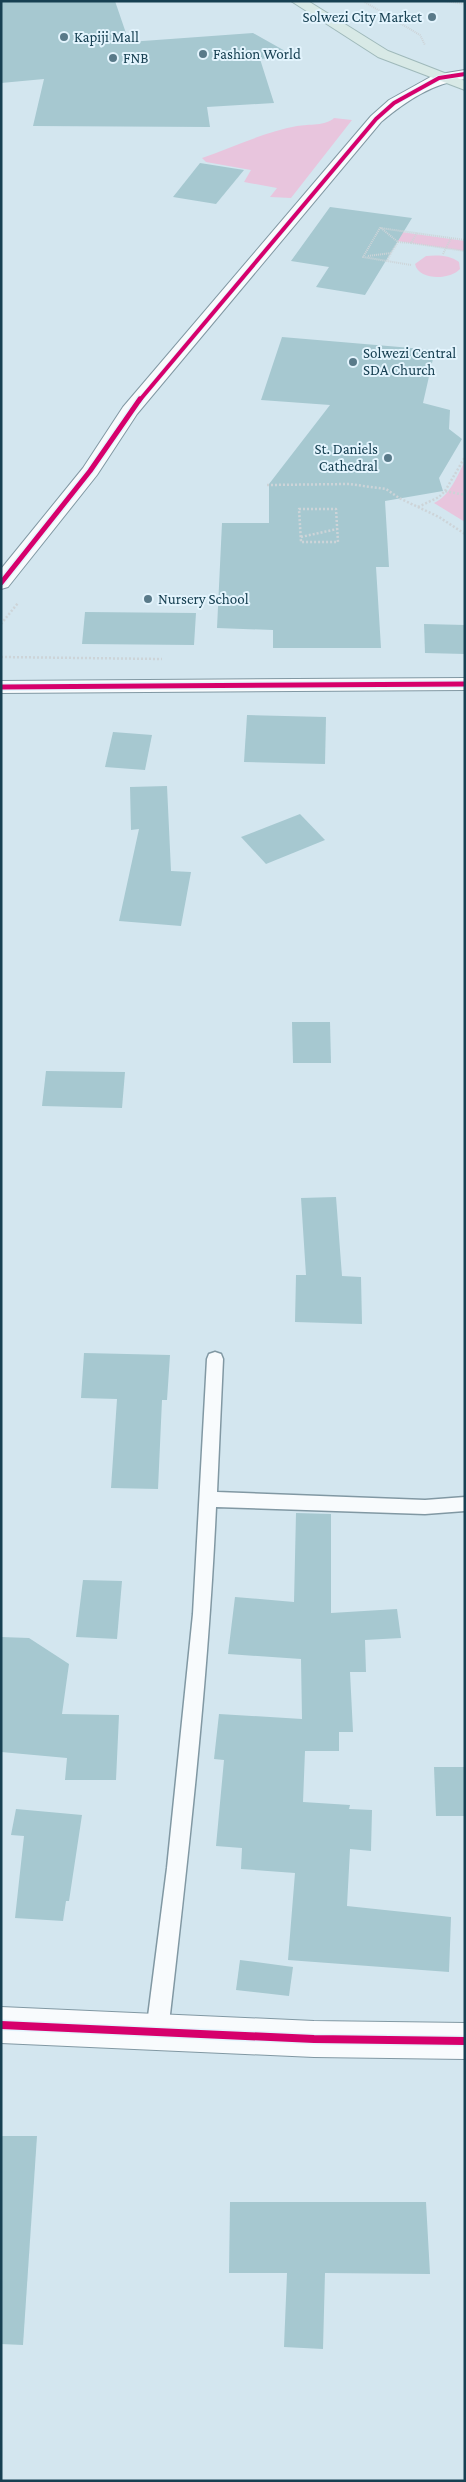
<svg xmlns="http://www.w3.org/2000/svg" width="466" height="2482" font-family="'Crimson Pro',serif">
<rect width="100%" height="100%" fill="#d3e6ef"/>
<g fill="#e8c5dd">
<path d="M 334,118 L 352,120 L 291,198 L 270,197 L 277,188 L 244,182 L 251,170 L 206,162 L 202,158 C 233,147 265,132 297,126 C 309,124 326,126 334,118 Z"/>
<polygon points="380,229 465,241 465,251 397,241"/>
<path d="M 426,256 C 438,255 449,255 459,262 L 460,269 C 450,280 419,281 415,264 Z"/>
<path d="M 465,461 L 465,522 L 434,503 C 450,496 457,476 465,461 Z"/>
</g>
<g fill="#a6c8d0">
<polygon points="1,1 115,1 129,42 253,33 294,56 260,59 274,103 207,107 210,127 33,126 44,79 1,83"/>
<polygon points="200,163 244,170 216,204 173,197"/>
<polygon points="330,207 412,218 365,295 316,287 329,267 291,261"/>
<polygon points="282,337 435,350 423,403 450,410 449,429 462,439 439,478 443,491 385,501 389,567 376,567 381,648 273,648 273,630 217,628 222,523 269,523 269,484 330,405 261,400"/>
<polygon points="85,612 196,613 194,645 82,644"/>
<polygon points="424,624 465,625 465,654 425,653"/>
<polygon points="247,715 326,717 325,764 244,762"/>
<polygon points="113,732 152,735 145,770 105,767"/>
<polygon points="167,786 171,871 191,872 181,926 119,921 139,829 131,830 130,787"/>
<polygon points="300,814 325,840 266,864 241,837"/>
<polygon points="292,1022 330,1022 331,1063 293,1063"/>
<polygon points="46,1071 125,1072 122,1108 42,1106"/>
<polygon points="336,1197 342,1276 361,1277 362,1324 295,1322 296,1275 306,1275 301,1198"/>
<polygon points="84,1353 170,1355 167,1400 162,1400 158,1489 111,1488 117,1399 81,1398"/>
<polygon points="296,1513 331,1514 331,1613 397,1609 401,1638 365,1640 366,1672 350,1672 353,1732 339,1732 339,1751 305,1751 303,1802 350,1805 349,1809 372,1810 371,1851 350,1849 347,1906 451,1917 449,1972 288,1960 295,1873 241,1869 242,1848 216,1846 224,1760 214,1759 219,1714 302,1719 301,1659 228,1654 235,1597 294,1602"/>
<polygon points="83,1580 122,1581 117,1639 76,1637"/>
<polygon points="1,1637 29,1638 69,1664 62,1714 119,1715 116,1780 65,1780 67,1758 1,1752"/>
<polygon points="434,1767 465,1767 465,1816 436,1816"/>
<polygon points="16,1809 82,1815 69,1901 66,1901 63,1921 15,1918 24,1836 11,1835"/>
<polygon points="240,1960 293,1967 289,1996 236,1990"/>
<polygon points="1,2136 37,2136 23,2345 1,2344"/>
<polygon points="230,2202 426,2202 430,2274 325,2273 323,2349 284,2347 287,2273 229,2273"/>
</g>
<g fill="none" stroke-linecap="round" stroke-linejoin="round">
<defs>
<path id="lane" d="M 215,1352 L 221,1354 L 223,1359 L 217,1492 L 425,1500 L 465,1497 L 465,1511 L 425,1514 L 216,1507 C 208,1683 188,1857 168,2032 L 165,2039 L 157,2042 L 149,2039 L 146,2032 L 167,1868 L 193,1614 L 207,1359 L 209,1354 Z"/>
<g id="street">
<path d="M 465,70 L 465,79 C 433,83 406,101 381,122 L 137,414 L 97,475 L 8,587 L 1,589 L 1,569 L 83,468 L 123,407 L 371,116 L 389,100 L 434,75 Z"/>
<polygon points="465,678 465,690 1,693 1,681"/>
<polygon points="1,2007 314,2021 465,2023 465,2059 314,2057 1,2043"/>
</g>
<polygon id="highway" points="291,1 308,1 388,51 465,81 465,90 378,57"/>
</defs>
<use href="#lane" stroke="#8198a3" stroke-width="3"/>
<use href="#street" stroke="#8198a3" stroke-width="2"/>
<use href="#highway" stroke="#9fb9ba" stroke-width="2"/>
<g stroke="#cdd4d8" stroke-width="2" stroke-dasharray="1 1" stroke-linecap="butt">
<polyline points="363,1 420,35 425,45"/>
<polyline points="445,1 465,4"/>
<polyline points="381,228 398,242 391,253"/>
<polyline points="398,242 411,243 417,233"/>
<polyline points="411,243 465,251"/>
<polyline points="443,254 451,238"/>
<polyline points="368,256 391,253 387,261"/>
<polyline points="411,265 363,257 380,228 465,240"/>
</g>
<g stroke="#cdd4d8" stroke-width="2.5" stroke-dasharray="2 2" stroke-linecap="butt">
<polyline points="267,485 349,484 386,489 399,498 439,517 465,534"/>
<polyline points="445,491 465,457"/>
<polyline points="418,507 439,497 445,491 465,495"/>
<polygon points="299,509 336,509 338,542 301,542"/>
<polyline points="301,537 337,529"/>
<polyline points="1,624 18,603"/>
<polyline points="1,657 162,659"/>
</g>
<use href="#lane" fill="#f8fbfd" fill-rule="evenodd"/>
<use href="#street" fill="#f8fbfd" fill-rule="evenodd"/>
<use href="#highway" fill="#d8e9e6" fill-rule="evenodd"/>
<defs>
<polyline id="cycleway-far2" points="139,401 376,119 394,103 439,78 465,74"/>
<g id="cycleway-far1">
<polyline points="1,583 90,471 140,399"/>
<polyline points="1,687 465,684"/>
</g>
<polyline id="cycleway" points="1,2025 314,2039 465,2041"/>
</defs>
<use href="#cycleway-far2" stroke="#e3f4fd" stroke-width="5.5"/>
<use href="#cycleway-far1" stroke="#e3f4fd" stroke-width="8"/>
<use href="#cycleway" stroke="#e3f4fd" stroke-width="11"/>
<use href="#cycleway-far2" stroke="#d6006c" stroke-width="4"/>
<use href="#cycleway-far1" stroke="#d6006c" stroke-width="5"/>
<use href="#cycleway" stroke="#d6006c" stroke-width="8"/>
</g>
<g fill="#597a89" stroke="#e3f4fd" stroke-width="2">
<circle cx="432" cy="17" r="5"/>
<circle cx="64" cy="37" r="5"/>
<circle cx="203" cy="54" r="5"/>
<circle cx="113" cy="58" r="5"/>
<circle cx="353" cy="362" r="5"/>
<circle cx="388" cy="458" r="5"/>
<circle cx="148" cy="599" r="5"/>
</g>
<g text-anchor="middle" stroke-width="4" stroke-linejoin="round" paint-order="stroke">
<g font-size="15" fill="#174052" stroke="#e3f4fd" text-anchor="start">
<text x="422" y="22" text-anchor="end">Solwezi City Market</text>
<text x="74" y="42">Kapiji Mall</text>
<text x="213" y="59">Fashion World</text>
<text x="123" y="63">FNB</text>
<text x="363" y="358">Solwezi Central<tspan x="363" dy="17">SDA Church</tspan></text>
<text x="378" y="454" text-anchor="end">St. Daniels<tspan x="378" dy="17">Cathedral</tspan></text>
<text x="158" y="604">Nursery School</text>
</g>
</g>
<rect width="466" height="2482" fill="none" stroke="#174052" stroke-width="5"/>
</svg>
